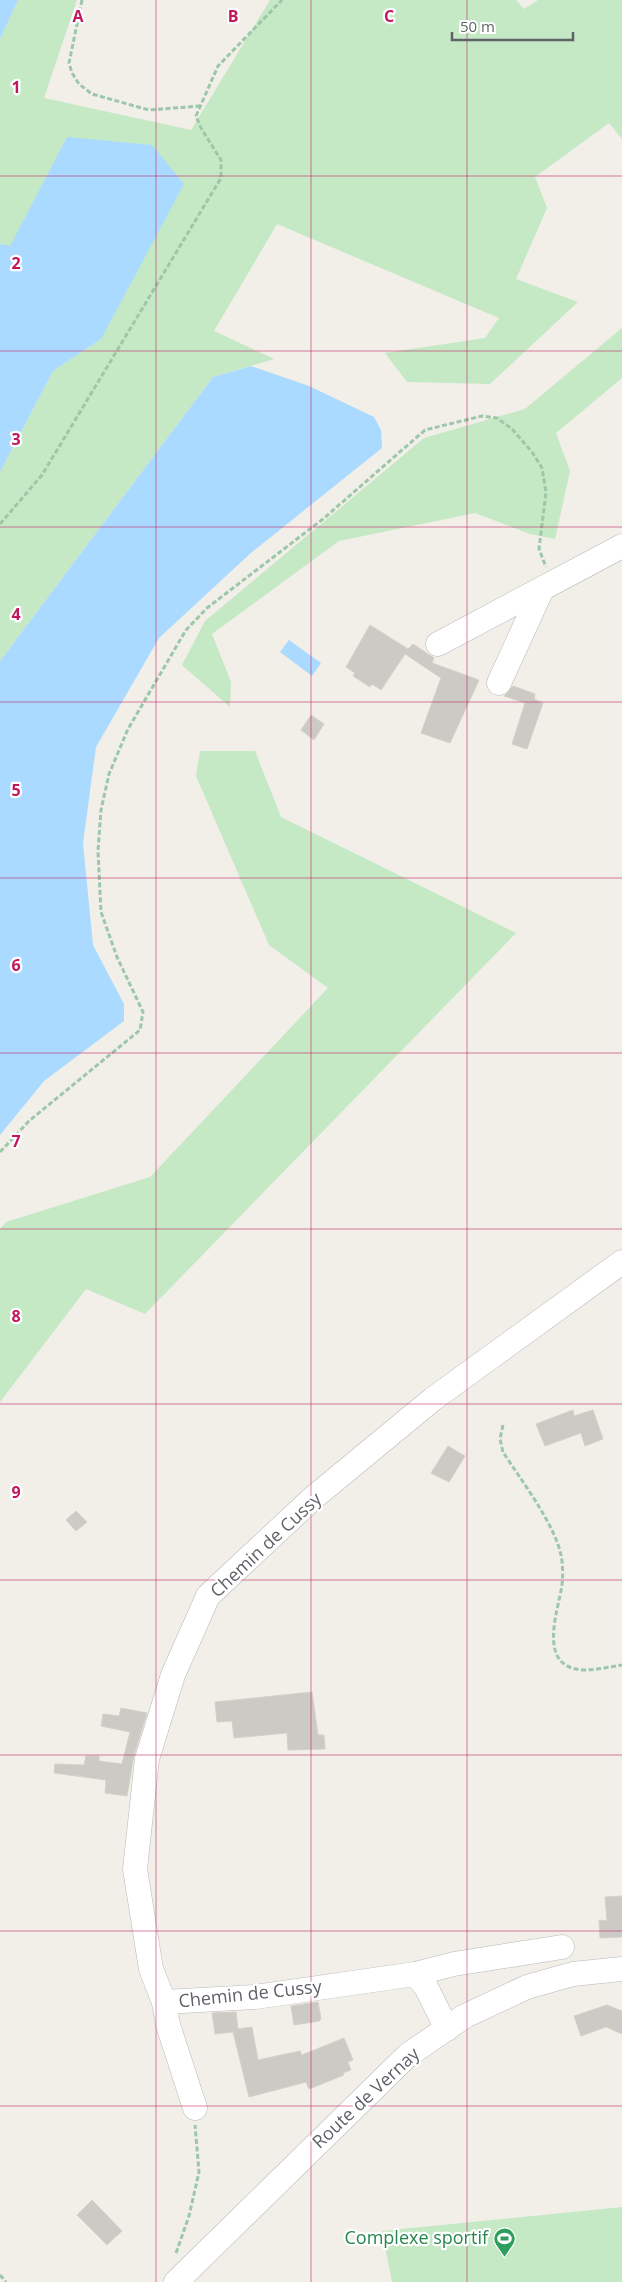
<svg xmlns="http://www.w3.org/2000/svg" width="622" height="2282" font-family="'Open Sans',sans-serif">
<rect width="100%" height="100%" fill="#f1efe8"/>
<g fill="#c5e8c5">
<polygon points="18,0 77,0 44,98 191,130 270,0 516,0 524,9 538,0 622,0 622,139 609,123 535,177 547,208 516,279 578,302 490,384 407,382 385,353 485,338 499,318 277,224 214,331 274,359 213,377 0,661 0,472 53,371 101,339 67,137 10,247 0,244 0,39"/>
<polygon points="622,328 622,378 556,433 570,471 555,539 530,534 475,513 339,541 212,634 231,682 230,707 182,665 205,621 424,438 525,409"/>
<polygon points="200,751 255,751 281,817 516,933 145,1314 86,1289 0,1402 0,1229 6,1222 150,1177 328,988 269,945 196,776"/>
<polygon points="622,2207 622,2282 392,2282 382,2231"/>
</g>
<g fill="#aadaff">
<polygon points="0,0 18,0 0,39"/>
<polygon points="67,137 152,145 184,184 101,339 53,371 0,472 0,244 10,246"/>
<polygon points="251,366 309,386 374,417 381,430 382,448 252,552 159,638 96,747 83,843 93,945 124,1004 124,1021 44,1081 0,1135 0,661 213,377"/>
<polygon points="289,640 321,663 312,676 280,652"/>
</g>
<g fill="#cccac5" stroke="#d6d1c6">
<polygon points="370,625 408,649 413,644 434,658 432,663 479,680 450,743 421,733 441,678 405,654 381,690 372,684 370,687 353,676 355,673 346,667"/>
<polygon points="513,686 535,694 534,699 543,703 527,749 512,744 525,703 504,696"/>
<polygon points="311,715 324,724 314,740 301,730"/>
<polygon points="573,1410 574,1416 593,1410 603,1439 585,1446 581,1433 545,1446 536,1424"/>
<polygon points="448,1446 465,1456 449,1482 431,1473"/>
<polygon points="76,1511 87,1522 76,1531 66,1520"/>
<polygon points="312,1692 318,1735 324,1735 325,1749 288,1750 287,1733 234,1738 232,1721 217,1722 215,1702"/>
<polygon points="121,1708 147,1713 134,1755 127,1796 105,1793 106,1780 54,1773 55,1764 84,1765 86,1756 99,1756 99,1761 122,1764 130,1732 101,1726 103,1714 119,1716"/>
<polygon points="622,1896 622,1937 600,1938 599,1920 607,1921 605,1897"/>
<polygon points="318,2002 321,2019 319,2021 294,2025 291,2006"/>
<polygon points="607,2005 622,2011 622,2034 606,2027 581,2036 574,2016"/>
<polygon points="236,2012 238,2029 252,2027 258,2060 300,2051 302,2055 344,2038 353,2060 348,2062 351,2070 343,2073 344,2075 309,2089 306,2082 249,2097 233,2032 215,2034 212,2013"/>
<polygon points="92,2200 122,2231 107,2245 77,2215"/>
</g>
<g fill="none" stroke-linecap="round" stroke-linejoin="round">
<defs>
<g id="minor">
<polyline points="438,644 622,546"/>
<polyline points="499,683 542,589"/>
<polyline points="415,1974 454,1964 562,1947"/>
<polyline points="164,2002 168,2025 195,2108"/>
<polyline points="447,2029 426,1987 415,1974 255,1997 164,2002 151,1969 135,1869 147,1759 173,1675 208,1596 313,1498 433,1399 622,1262"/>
<polyline points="176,2282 408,2055 465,2016 527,1987 573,1974 622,1969"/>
</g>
</defs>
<use href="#minor" stroke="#b5b8bc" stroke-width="25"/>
<g stroke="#9cc7a9" stroke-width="3" stroke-dasharray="5 2.5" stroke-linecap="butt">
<polyline points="82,0 69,63 72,73 79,84 92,94 149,110 200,106"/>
<polyline points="0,524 42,475 221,178 221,160 201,128 196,116 218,66 282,0"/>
<polyline points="0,1152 29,1121 140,1030 143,1012 117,957 101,912 98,851 101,810 109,774 128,729 186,630 207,608 323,519 425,430 482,416 497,418 512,429 532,452 542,468 546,492 539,549 546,567"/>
<path d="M 503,1425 L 500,1439 L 503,1452 C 521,1480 554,1523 561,1555 C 563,1565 563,1575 562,1585 C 558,1612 536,1668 584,1670 C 596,1670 610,1667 622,1665"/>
<polyline points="176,2253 189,2216 199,2172 195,2125"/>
<polyline points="0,2275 6,2282"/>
</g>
<use href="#minor" stroke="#fff" stroke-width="24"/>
</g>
<path fill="none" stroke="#c2185b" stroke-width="1" stroke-opacity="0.55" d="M 156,0 L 156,2282M 311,0 L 311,2282M 467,0 L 467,2282M 0,176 L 622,176M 0,351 L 622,351M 0,527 L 622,527M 0,702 L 622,702M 0,878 L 622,878M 0,1053 L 622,1053M 0,1229 L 622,1229M 0,1404 L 622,1404M 0,1580 L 622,1580M 0,1755 L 622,1755M 0,1931 L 622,1931M 0,2106 L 622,2106"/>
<defs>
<symbol id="stadium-pin" viewBox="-11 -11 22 30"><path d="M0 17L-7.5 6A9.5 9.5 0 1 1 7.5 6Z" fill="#2e9e5b" stroke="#fff"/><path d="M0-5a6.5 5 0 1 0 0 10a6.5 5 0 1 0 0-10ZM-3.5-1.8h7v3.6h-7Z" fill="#fff"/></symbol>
</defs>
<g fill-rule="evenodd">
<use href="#stadium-pin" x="492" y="2226" width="25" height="34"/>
</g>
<g text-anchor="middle" stroke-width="4.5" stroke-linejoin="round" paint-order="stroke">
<g font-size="18" fill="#5f6368" stroke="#fff">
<text transform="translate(266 1545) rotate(-43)" y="6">Chemin de Cussy</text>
<text transform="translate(250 1994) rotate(-6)" y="6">Chemin de Cussy</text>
<text transform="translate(366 2098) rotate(-43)" y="6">Route de Vernay</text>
</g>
<g font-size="18" fill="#27864d" stroke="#fff" text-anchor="end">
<text x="488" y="2244">Complexe sportif</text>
</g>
</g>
<g font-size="16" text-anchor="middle" font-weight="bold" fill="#c2185b" stroke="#fff" stroke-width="4.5" stroke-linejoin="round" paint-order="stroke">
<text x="78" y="22">A</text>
<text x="233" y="22">B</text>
<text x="389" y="22">C</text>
<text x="16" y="93">1</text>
<text x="16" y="269">2</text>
<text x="16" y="445">3</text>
<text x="16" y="620">4</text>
<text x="16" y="796">5</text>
<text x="16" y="971">6</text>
<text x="16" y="1147">7</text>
<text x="16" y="1322">8</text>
<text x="16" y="1498">9</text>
</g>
<path d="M452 32v8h121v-8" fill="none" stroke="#5f6368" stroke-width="2.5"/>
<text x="460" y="32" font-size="15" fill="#5f6368" stroke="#ffffff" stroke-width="4" paint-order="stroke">50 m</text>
</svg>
